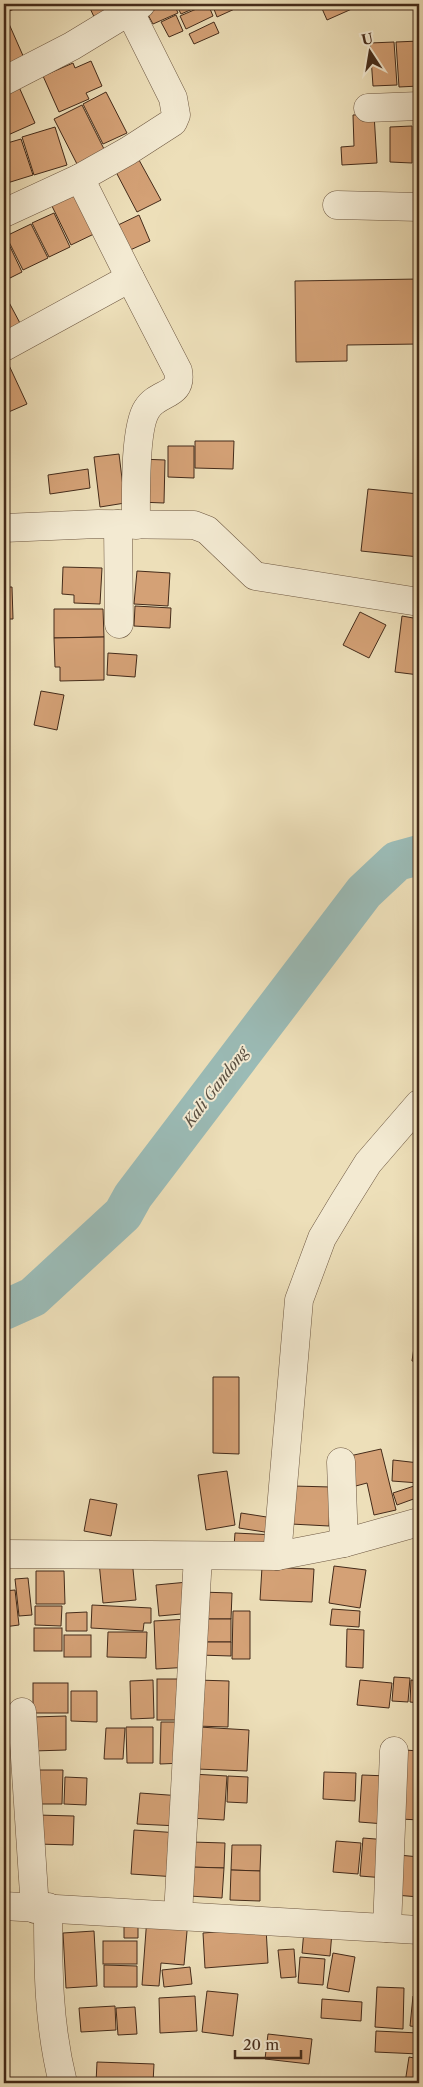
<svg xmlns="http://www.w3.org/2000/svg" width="423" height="2087" font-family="'Libre Caslon Text',serif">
<rect width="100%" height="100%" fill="#eddfb9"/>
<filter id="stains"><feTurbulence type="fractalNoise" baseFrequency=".004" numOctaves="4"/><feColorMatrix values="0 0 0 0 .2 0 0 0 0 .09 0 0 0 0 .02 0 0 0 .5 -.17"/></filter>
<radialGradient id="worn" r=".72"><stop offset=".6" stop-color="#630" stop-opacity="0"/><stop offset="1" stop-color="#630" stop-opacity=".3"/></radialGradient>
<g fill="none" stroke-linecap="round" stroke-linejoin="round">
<polyline stroke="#9bbbb6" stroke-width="40" points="4,1310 33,1297 123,1214 133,1196 364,892 397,861 419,855"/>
</g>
<g fill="#d4a176" stroke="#442b1a">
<polygon points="4,4 26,4 7,12"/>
<polygon points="88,4 116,4 96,21"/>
<polygon points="168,4 174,4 178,13 153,24 147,13"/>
<polygon points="176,4 204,4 181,14"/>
<polygon points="208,4 213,16 186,29 180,16"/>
<polygon points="212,4 237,4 239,7 217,17"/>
<polygon points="320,4 363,4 327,20"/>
<polygon points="176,15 183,31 169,37 161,22"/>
<polygon points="6,17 24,58 4,66 4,18"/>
<polygon points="214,22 219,33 194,44 189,34"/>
<polygon points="419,41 419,86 399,87 396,42"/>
<polygon points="394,42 397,85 373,86 370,43"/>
<polygon points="91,61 102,86 86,93 89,99 59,112 43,76 73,63 75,68"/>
<polygon points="19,87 35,123 8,135 4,124 4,94"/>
<polygon points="106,92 127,133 103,144 83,104"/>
<polygon points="82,105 106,153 78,166 54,119"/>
<polygon points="374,114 377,163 342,165 341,147 354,146 353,115"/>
<polygon points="412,126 412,163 390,162 390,127"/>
<polygon points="55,127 67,165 34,175 22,137"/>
<rect x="414" y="128" width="5" height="35"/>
<polygon points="21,139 33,175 4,184 4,144"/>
<polygon points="139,160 161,200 137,212 116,172"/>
<polygon points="75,190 96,233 71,245 50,202"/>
<polygon points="54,213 70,247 49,257 32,223"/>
<polygon points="139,215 150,241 128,251 116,226"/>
<polygon points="31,224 48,258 23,270 6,236"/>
<polygon points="416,226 419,226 419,274 415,274"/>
<polygon points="5,236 22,272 4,281 4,237"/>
<polygon points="419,279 419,344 347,345 347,361 296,362 295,281"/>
<polygon points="4,293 21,325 4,334"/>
<polygon points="7,361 27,404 4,414 4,363"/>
<polygon points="195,441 234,441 233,469 195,468"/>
<polygon points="168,446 194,446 194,478 168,477"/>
<polygon points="119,454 125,503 100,507 94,457"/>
<polygon points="140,459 165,460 164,503 139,502"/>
<polygon points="88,469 90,488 50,494 48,475"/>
<polygon points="368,489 419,494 419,557 361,551"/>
<polygon points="63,567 102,568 100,604 74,603 74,595 62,594"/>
<polygon points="137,571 170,573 168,606 134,604"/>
<polygon points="4,587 12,587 13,619 4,619"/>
<polygon points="135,606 171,608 170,628 134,626"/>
<polygon points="54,609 103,609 104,637 54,638"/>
<polygon points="360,612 386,625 369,658 343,645"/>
<polygon points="402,616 419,619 419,675 395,672"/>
<polygon points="4,622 7,622 8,651 4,651"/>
<polygon points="104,637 104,680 60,681 60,667 55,667 54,638"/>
<polygon points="108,653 137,655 135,677 107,675"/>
<polygon points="41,691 64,695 57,730 34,725"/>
<polygon points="415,1341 419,1342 419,1362 412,1361"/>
<polygon points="213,1377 239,1377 239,1454 213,1453"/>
<polygon points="381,1449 396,1510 374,1515 367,1483 352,1487 345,1457"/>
<polygon points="393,1460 419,1463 419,1483 392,1481"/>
<polygon points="227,1471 235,1525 206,1530 198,1475"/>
<polygon points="417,1485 419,1497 397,1505 393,1493"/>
<polygon points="293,1486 331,1487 329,1526 291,1524"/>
<polygon points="90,1499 117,1504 111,1536 84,1531"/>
<polygon points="241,1513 273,1518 271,1533 239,1528"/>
<polygon points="235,1533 275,1535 274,1549 234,1547"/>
<polygon points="132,1559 136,1600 103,1603 99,1562"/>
<polygon points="334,1566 366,1570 360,1608 329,1603"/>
<polygon points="262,1567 314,1569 312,1602 260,1600"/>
<polygon points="36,1571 64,1571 65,1604 36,1604"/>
<polygon points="28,1578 32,1615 19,1616 15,1579"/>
<polygon points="188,1582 192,1613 159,1616 156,1585"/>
<polygon points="15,1590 19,1625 4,1627 4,1591"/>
<polygon points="200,1592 232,1593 231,1619 199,1619"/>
<polygon points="92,1605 151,1608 151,1623 144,1623 143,1631 91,1628"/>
<polygon points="35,1606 62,1606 61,1626 35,1625"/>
<polygon points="332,1609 360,1611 359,1627 330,1625"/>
<polygon points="233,1611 250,1611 250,1659 232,1659"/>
<polygon points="87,1612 87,1631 66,1631 66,1613"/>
<polygon points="188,1619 191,1667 156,1669 154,1621"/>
<rect x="199" y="1619" width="32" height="23"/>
<rect x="34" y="1628" width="28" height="23"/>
<polygon points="347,1629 364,1630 363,1668 346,1667"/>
<polygon points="108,1632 147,1632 146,1658 107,1657"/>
<rect x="64" y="1635" width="27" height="22"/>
<polygon points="199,1642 231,1642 231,1656 199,1655"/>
<polygon points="394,1677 410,1678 408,1702 392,1701"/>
<rect x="157" y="1679" width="30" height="41"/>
<polygon points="153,1680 154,1718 131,1719 130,1681"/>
<polygon points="197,1680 229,1681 228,1727 195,1726"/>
<polygon points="360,1680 392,1683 389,1708 357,1705"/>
<polygon points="411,1680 419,1681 419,1703 410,1702"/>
<rect x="33" y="1683" width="35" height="30"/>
<polygon points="71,1691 97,1691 97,1722 71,1721"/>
<polygon points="4,1704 19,1705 18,1738 4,1737"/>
<polygon points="66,1716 66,1750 33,1751 33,1717"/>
<polygon points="161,1722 185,1722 184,1763 160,1764"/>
<polygon points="126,1727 153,1727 153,1763 127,1763"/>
<polygon points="199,1727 249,1730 247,1771 197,1769"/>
<polygon points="106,1728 125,1728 123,1759 104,1759"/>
<polygon points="417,1729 419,1729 419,1748 416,1748"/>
<polygon points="405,1750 419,1751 419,1820 401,1819"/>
<polygon points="35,1770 63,1770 62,1804 34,1804"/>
<polygon points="324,1772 356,1773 355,1801 323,1799"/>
<polygon points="192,1774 227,1776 224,1820 190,1818"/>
<polygon points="362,1775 388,1776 385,1824 359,1822"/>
<polygon points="228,1776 248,1777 247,1803 227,1802"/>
<polygon points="65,1777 87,1778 86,1805 64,1804"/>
<polygon points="4,1778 7,1808 4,1808"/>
<polygon points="140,1793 182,1796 179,1826 137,1824"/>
<polygon points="37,1815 74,1816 73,1845 37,1844"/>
<polygon points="134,1830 180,1833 177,1877 131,1874"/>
<polygon points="363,1838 388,1840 385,1878 360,1876"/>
<polygon points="336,1841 361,1843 358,1874 333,1872"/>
<polygon points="191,1842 225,1843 224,1868 190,1867"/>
<polygon points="232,1845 261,1845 260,1871 231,1870"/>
<polygon points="399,1855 419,1857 419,1897 395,1895"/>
<polygon points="190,1867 224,1868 222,1898 189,1896"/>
<polygon points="231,1870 260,1871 260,1901 230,1900"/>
<polygon points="124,1913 138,1914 138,1938 124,1938"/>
<polygon points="147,1917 188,1920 184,1965 161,1963 159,1986 142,1985"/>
<polygon points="266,1928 268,1963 205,1968 203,1933"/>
<polygon points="304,1930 332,1932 330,1956 302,1953"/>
<polygon points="94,1931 97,1986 66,1988 63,1933"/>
<rect x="103" y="1941" width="34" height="23"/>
<polygon points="294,1949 296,1977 281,1978 278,1950"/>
<polygon points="333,1953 355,1957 349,1992 327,1988"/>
<polygon points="300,1957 325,1959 323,1985 298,1983"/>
<polygon points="104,1965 137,1966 137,1987 104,1987"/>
<polygon points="190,1967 192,1984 164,1987 162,1970"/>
<polygon points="377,1987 404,1988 403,2029 375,2027"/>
<polygon points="207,1991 238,1994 233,2036 202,2032"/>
<polygon points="195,1996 197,2031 160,2033 159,1998"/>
<polygon points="413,1996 419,1997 419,2027 410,2026"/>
<polygon points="322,1999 362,2002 361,2021 321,2018"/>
<polygon points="115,2006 116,2030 81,2032 79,2008"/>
<polygon points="135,2007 137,2034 118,2035 116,2008"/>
<polygon points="376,2031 419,2033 419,2054 375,2052"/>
<polygon points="268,2034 312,2039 309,2064 265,2059"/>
<polygon points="409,2057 419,2059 419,2083 405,2083"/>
<polygon points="97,2062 154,2064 153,2083 96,2083"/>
</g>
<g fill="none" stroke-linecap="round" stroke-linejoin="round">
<defs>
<g id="minor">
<polyline points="4,81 72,46 141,4"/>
<polyline points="368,108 419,106"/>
<polyline points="337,205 419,207"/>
<polyline points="4,213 80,178 128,151 173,122 176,115 173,98 126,4"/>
<path d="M 130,278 L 178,371 C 183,397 158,391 147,409 C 134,428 136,500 136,525"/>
<polyline points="4,347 130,278 80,178"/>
<polyline points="118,524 119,624"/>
<polyline points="4,528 98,524 194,525 207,530 255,576 419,602"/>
<polyline points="341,1462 344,1543"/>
<polyline points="4,1554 277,1556 344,1543 419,1522"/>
<polyline points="277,1556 299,1300 322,1238 343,1203 368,1163 419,1104"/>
<polyline points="22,1712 35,1909"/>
<polyline points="4,1906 419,1930"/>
<path d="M 48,1907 C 48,1968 48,2023 63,2083"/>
<polyline points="178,1915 198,1556"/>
<polyline points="387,1928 394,1751"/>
</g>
</defs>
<use href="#minor" stroke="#6e5842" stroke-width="29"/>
<use href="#minor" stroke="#f3ead2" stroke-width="28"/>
</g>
<g text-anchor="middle" stroke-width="4" stroke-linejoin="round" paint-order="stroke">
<g font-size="15" font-style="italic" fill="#5a4f41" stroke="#f3ead2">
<text transform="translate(216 1087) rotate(-53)" y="5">Kali Gandong</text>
</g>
</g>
<rect width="423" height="2087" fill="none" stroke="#eddfb9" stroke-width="20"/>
<rect x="5" y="5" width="413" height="2077" fill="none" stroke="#442b1a" stroke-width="2.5"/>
<rect x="10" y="10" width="403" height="2067" fill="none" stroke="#442b1a"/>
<g transform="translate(370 52) rotate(348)" stroke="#f3ead2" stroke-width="4" paint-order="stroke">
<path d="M0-4L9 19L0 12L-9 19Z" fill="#442b1a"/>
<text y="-8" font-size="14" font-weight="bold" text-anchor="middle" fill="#442b1a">U</text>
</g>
<path d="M235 2050v8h66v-8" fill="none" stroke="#442b1a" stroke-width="2.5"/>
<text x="243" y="2050" font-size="15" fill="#442b1a" stroke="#f3ead2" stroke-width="4" paint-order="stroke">20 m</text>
<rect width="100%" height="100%" filter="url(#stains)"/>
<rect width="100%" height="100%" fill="url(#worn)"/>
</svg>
